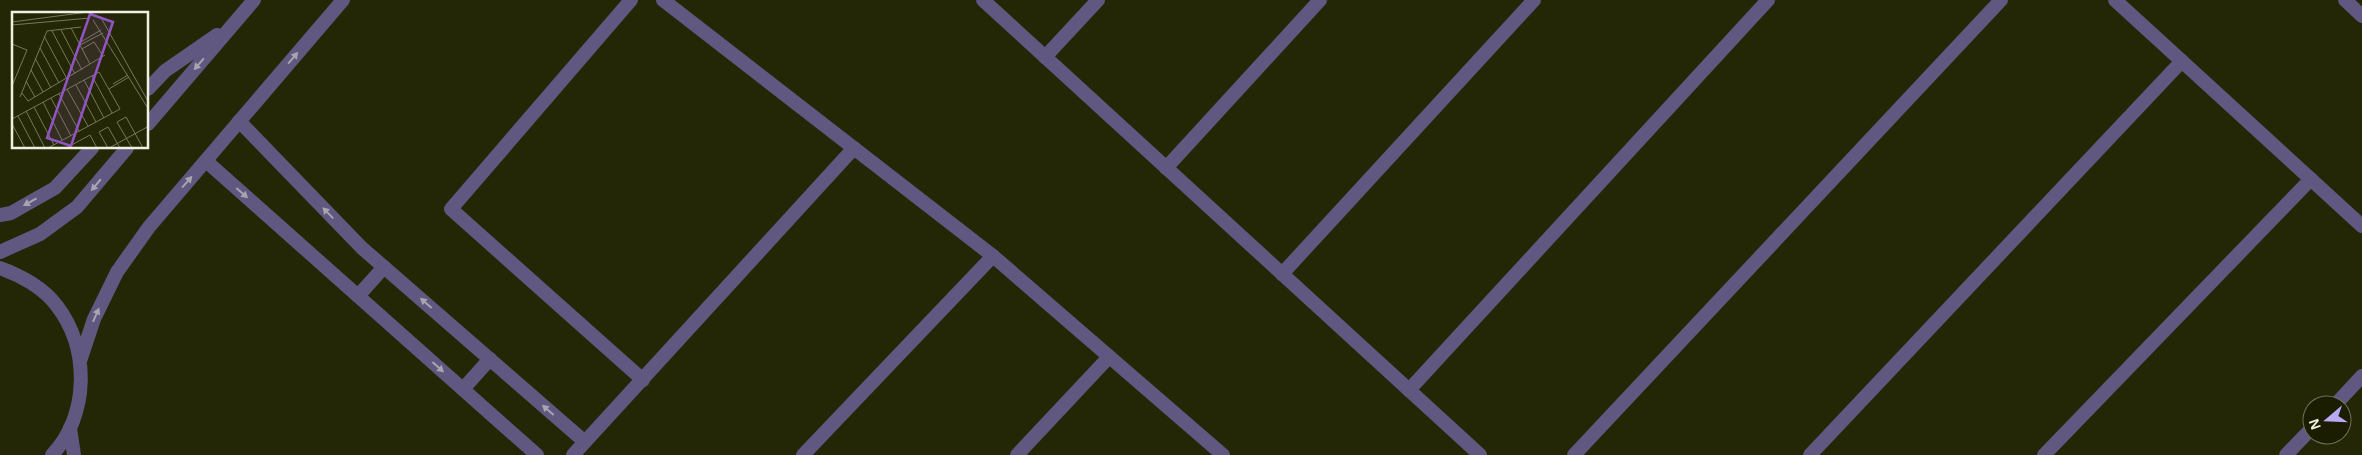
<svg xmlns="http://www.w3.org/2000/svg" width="2362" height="455" font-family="Arial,sans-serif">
<rect width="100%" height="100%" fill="#242705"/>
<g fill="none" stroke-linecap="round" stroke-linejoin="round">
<g stroke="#605880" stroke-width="14">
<polyline points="631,0 451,209 643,380"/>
<polyline points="663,0 993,256 1223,455"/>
<polyline points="983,0 1480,455"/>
<polyline points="2115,0 2362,226"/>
<polyline points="2345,0 2362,16"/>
<polyline points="1045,57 1098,0"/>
<polyline points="239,121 362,248 585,442"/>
<polyline points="206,161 537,455"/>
<polyline points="1166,168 1320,0"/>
<polyline points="1282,274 1534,0"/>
<polyline points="358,296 384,267"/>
<polyline points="463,389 490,359"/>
<polyline points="1409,390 1768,0"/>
<polyline points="2335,405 2362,376"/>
<polyline points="573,455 854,148"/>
<polyline points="803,455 993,256"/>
<polyline points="1017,455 1109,357"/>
<polyline points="1574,455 2001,0"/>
<polyline points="1810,455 2182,61"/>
<polyline points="2044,455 2311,179"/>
<polyline points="2286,455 2312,428"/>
</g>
<g stroke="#605880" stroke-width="14">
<polyline points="148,89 165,71 217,35"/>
<polyline points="148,124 254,0"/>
<polyline points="0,215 11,213 55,188 92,148"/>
<polyline points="0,252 40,234 77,207 127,148"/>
<path d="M 0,268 C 20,275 44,288 57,306 C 90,349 89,415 52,455"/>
<polyline points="80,361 94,319 117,272 149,227 343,0"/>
<polyline points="70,428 74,455"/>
</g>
</g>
<defs><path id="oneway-solid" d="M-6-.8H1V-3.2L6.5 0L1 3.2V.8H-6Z" transform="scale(1.25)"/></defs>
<g fill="#a8a5af">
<use href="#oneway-solid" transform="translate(293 58) rotate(-49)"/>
<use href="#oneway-solid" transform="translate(199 64) rotate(131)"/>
<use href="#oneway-solid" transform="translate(187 182) rotate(-49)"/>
<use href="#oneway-solid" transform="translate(96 185) rotate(130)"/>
<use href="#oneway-solid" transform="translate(242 193) rotate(41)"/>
<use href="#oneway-solid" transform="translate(30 202) rotate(151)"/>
<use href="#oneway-solid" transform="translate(328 213) rotate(-134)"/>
<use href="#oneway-solid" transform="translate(426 303) rotate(-139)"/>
<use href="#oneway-solid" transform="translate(96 315) rotate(-66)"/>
<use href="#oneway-solid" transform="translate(438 367) rotate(42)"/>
<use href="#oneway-solid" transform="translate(548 410) rotate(-139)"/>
</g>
<g transform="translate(12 12)">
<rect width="136" height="136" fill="#242705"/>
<path fill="none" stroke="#75785c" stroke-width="1" d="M 88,4 L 137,91M 81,8 L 137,98M 0,10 L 76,0M 0,13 L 78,6M 59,16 L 78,52M 49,18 L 70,58M 40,19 L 63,62M 32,24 L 55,67M 67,31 L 89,18M 0,32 L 15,38 L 0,74M 68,33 L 91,21M 28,36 L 47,71M 70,37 L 82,30 L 91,44M 23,46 L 39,76M 19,58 L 31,80M 80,64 L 100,101M 72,68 L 92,106M 14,69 L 23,85M 101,72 L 116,63M 64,73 L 84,110M 55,77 L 76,114M 97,77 L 117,65M 10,81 L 16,89 L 93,43M 47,82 L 67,119M 8,85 L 35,19 L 69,15M 39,86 L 59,124M 31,90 L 50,128M 22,95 L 42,133M 14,99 L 33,136M 6,104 L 23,136M 0,107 L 87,60 L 108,97 L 36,136M 0,112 L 13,136M 54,136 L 78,123 L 85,136M 96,136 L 87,120 L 96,115 L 108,136M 97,136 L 137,114M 120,136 L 105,110 L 114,105 L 131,136"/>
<path fill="#9254c5" fill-opacity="0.15" stroke="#9254c5" stroke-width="2.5" d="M 78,2 L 101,10 L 59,134 L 35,126 Z"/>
<rect width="136" height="136" fill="none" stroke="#eff2de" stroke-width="2.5"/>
</g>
<g transform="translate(2327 420) rotate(251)"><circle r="24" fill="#1b1d00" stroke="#707259"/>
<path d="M0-4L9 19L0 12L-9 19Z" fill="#baaaf6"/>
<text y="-8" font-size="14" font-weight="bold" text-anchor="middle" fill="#eff2de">N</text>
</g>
</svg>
